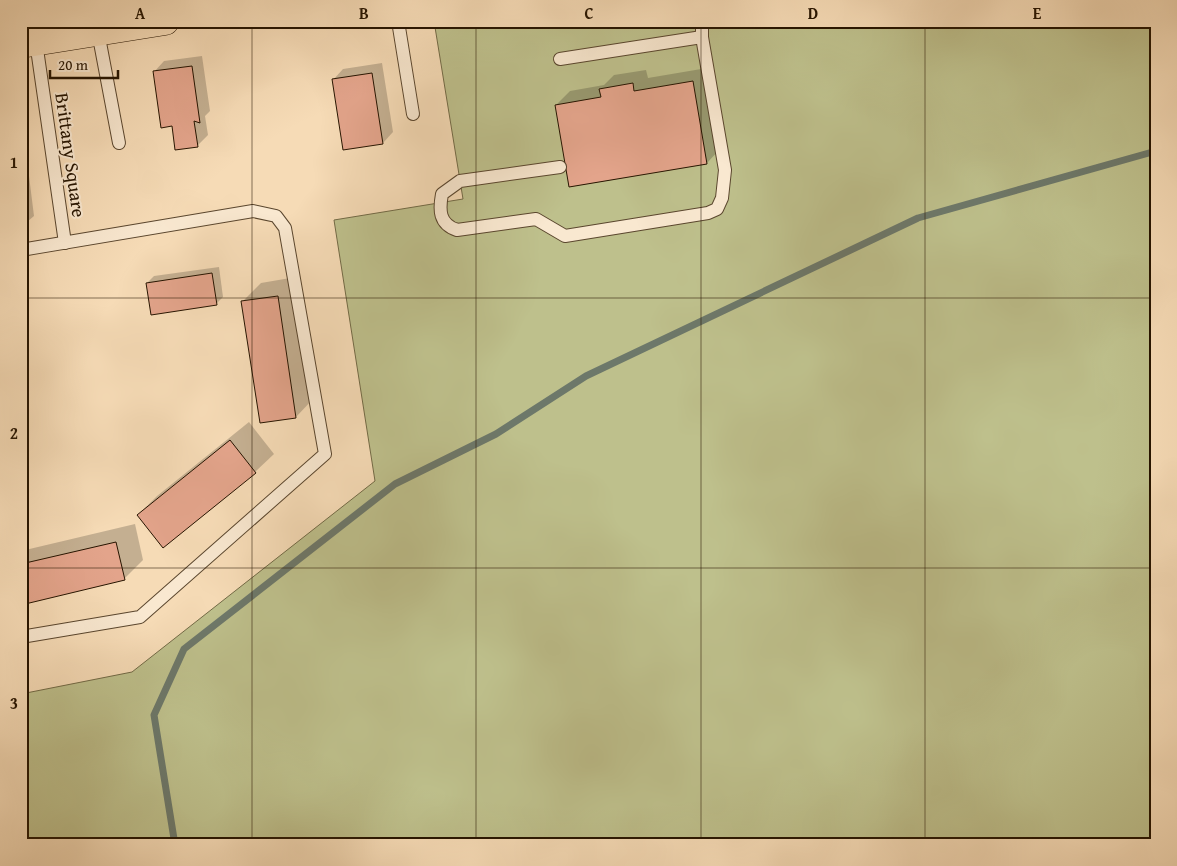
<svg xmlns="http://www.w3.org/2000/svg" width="1177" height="866" font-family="'Gentium Book Plus',serif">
<rect width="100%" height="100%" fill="#f6dbb6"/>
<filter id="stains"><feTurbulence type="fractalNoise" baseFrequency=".004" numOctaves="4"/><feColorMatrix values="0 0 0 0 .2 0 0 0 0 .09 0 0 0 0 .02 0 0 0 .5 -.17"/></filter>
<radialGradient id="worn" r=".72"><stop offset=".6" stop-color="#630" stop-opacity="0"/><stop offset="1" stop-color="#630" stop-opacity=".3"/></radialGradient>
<polygon fill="#bec08c" stroke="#726a46" points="434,21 1156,21 1156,845 21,845 21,694 132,672 375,481 334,220 463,199"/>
<g fill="#0003">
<polygon points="202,56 210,111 205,116 208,135 197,146 173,125 154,72 164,61"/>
<polygon points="382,63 393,132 383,143 333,80 343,69"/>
<polygon points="707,68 720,149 707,163 556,105 570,91 604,85 614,75 646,70 648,78"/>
<polygon points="26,152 34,216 21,227 21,153"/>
<polygon points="219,267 223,297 216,304 147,283 154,276"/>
<polygon points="296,277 314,398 296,417 242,302 261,283"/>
<polygon points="249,422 274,454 255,472 164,546 138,515 157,496"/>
<polygon points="135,524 143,560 124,579 21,603 21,551"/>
</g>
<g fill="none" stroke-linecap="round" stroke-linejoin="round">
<polyline stroke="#6d786a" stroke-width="7" points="175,845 154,715 184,649 395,484 496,434 586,376 918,218 1156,151"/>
</g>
<g fill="#e3a48b" stroke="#261400">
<polygon points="192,66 200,123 194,121 198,147 175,150 172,126 161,128 153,71"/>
<polygon points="372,73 383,144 343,150 332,79"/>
<polygon points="693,81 707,164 569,187 555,105 601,97 599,89 633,83 634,91"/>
<polygon points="21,206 24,228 21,228"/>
<polygon points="212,273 217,305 151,315 146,283"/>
<polygon points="278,296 296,418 260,423 241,301"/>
<polygon points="230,440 256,473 163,548 137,515"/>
<polygon points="116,542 125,580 21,605 21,564"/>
</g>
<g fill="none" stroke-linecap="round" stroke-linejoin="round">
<defs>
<g id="service">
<polyline points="398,21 413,114"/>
<polyline points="98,32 119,143"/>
<polyline points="36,42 65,243"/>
<polyline points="560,59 702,37"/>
<path d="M 560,167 L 460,181 L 442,194 C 439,210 439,224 457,230 L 536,219 L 565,236 L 708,213 L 717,209 L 722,198 L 725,170 L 702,37 L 702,21"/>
<polyline points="21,250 253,211 276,216 285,228 325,454 140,617 21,637"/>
</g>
<polyline id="primary" points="21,44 165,21"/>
</defs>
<use href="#service" stroke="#5a462e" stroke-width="14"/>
<use href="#primary" stroke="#261400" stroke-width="29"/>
<use href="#service" stroke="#f9e8d0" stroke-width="12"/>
<use href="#primary" stroke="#f6dbb6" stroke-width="28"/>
</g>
<path fill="none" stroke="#261400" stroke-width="1" stroke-opacity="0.55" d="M 252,21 L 252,845M 476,21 L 476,845M 701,21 L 701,845M 925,21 L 925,845M 21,298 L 1156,298M 21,568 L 1156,568"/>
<g text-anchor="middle" stroke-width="4" stroke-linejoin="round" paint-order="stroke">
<g font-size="19" fill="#261400" stroke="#f9e8d0">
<text transform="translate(71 155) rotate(82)" y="7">Brittany Square</text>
</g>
</g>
<rect width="1177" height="866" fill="none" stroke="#f6dbb6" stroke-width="55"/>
<path d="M50 70v8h68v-8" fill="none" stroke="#261400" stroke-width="2.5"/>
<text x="58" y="70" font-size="15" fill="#261400" stroke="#f9e8d0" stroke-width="4" paint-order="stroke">20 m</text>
<rect x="28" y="28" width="1122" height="810" fill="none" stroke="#261400" stroke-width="2"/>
<g font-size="16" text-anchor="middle" font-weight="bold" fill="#261400">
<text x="140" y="19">A</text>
<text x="364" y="19">B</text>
<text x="589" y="19">C</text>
<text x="813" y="19">D</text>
<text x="1037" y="19">E</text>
<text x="14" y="168">1</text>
<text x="14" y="439">2</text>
<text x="14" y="709">3</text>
</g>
<rect width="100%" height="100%" filter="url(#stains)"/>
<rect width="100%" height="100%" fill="url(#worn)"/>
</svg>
